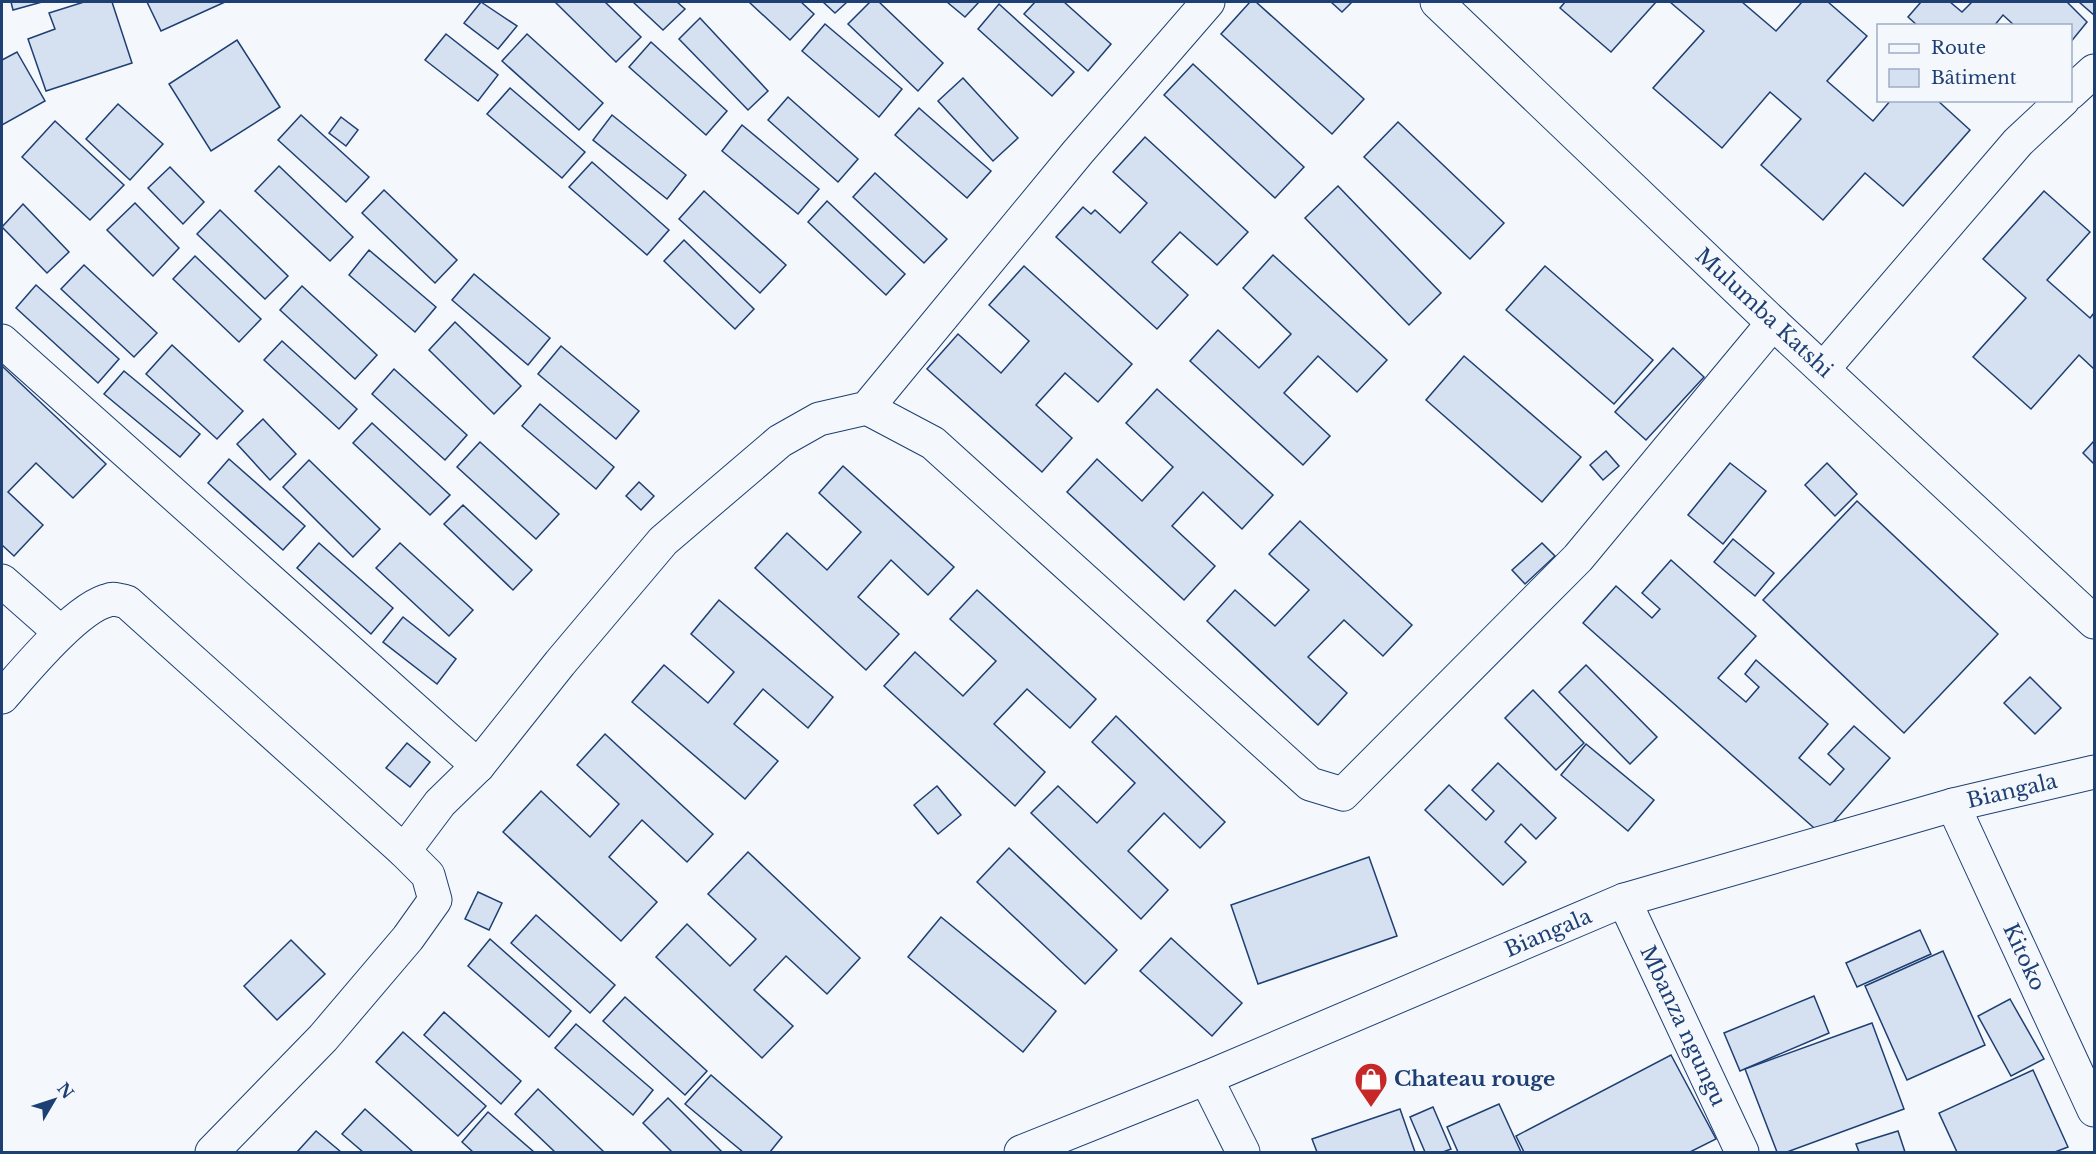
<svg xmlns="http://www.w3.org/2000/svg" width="2096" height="1154" font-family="'Libre Baskerville',serif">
<rect width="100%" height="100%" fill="#f4f7fb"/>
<g fill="#d5e0f0" stroke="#1d3f73" stroke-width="1.5">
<polygon points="11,2 42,2 13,10"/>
<polygon points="84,2 112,2 132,63 46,91 28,39 55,29 49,13"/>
<polygon points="147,2 225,2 161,31"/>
<polygon points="481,2 517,26 498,49 464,23"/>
<polygon points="555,2 605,2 641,37 616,62"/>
<polygon points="633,2 677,2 685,9 663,30"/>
<polygon points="749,2 801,2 814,14 790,40"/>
<polygon points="823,2 847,2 835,13"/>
<polygon points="870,2 879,2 943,63 918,91 848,24"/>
<polygon points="947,2 979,2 965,17"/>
<polygon points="1035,2 1064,2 1111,44 1088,71 1024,14"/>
<polygon points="1250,2 1256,2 1364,99 1332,134 1221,34"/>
<polygon points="1331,2 1352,2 1342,12"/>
<polygon points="1565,2 1656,2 1611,52 1560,8"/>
<polygon points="1670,2 1742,2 1776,31 1802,2 1828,2 1867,36 1827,81 1873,121 1891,100 1937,100 1970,130 1903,206 1865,173 1823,220 1761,165 1801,119 1770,92 1722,148 1653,88 1704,31"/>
<polygon points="1921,2 1950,2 1962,12 1972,2 2067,2 2087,22 2070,43 2070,26 2015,26 2003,15 1994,26 1918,26 1908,17"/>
<polygon points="2079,2 2094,2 2094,15"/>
<polygon points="999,4 1074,72 1052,96 978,29"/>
<polygon points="700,18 768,91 748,110 679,39"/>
<polygon points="825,24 902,89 879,117 802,51"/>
<polygon points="446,34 498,75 478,101 425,60"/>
<polygon points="527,34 603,103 579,130 502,61"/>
<polygon points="237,40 280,107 211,151 169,84"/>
<polygon points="651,42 727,111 706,135 629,67"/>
<polygon points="17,52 45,101 2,125 2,60"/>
<polygon points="1193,64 1304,167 1275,198 1164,95"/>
<polygon points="963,78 1018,138 993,161 938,101"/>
<polygon points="510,88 585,152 562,178 487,114"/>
<polygon points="788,97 858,159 838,182 768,120"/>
<polygon points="118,104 163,144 130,180 86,139"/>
<polygon points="919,108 991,171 967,198 895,135"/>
<polygon points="301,115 369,177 346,202 278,140"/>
<polygon points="612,115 686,175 667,199 593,140"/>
<polygon points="341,117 358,130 346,146 329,133"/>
<polygon points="55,121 124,185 90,220 22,157"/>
<polygon points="1398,122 1504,223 1470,259 1364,157"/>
<polygon points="742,125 819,189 798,214 722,151"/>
<polygon points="1145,137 1248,232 1217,265 1180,232 1152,262 1188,295 1157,329 1056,237 1083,207 1091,214 1095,210 1120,233 1147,203 1113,172"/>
<polygon points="592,162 669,230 647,255 569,187"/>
<polygon points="279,166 353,237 330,261 255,191"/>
<polygon points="170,167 204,202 183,224 148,188"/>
<polygon points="875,173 947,239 924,263 853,197"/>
<polygon points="1338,186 1441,293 1409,325 1305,218"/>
<polygon points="384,190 457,260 435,283 362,213"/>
<polygon points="704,191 786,265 760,293 679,219"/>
<polygon points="2044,191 2090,232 2047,280 2090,318 2094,313 2094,369 2079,355 2031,409 1973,357 2026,298 1983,259"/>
<polygon points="827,201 905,274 886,295 808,222"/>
<polygon points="135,203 179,248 153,276 107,230"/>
<polygon points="23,204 69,252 47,273 2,227"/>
<polygon points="220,210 288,276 265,299 197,234"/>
<polygon points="684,240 754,309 735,329 664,261"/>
<polygon points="369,250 436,307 415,332 349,275"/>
<polygon points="1273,255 1387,360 1357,392 1318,356 1284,393 1330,436 1303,465 1190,361 1218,330 1259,368 1291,334 1243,288"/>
<polygon points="195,256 261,319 239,342 173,279"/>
<polygon points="84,265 157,333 134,357 61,289"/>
<polygon points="1024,266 1132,364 1098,402 1065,373 1036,405 1072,438 1042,472 927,369 958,334 1001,373 1029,341 989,305"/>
<polygon points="1545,266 1653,360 1614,404 1506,310"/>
<polygon points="474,274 550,338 528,365 452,300"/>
<polygon points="36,285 119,359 98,383 16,308"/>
<polygon points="302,286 377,355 355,379 280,310"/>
<polygon points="455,322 521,386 494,414 429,350"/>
<polygon points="282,341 357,409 339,429 264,360"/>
<polygon points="172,345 243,411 217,439 146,374"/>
<polygon points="561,346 639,411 616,439 538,374"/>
<polygon points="1673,348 1704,377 1646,440 1615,412"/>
<polygon points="1464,356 1581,457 1542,502 1426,400"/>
<polygon points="2,366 106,464 73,498 36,463 8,492 43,525 14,556 2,545"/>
<polygon points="394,369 467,435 445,460 372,394"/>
<polygon points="124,371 200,434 180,457 104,394"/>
<polygon points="1157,389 1273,495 1242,529 1203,492 1172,526 1215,566 1184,600 1067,492 1097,459 1142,501 1173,467 1126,423"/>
<polygon points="540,404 614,467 596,489 522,426"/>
<polygon points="263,419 296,454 270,480 237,444"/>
<polygon points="372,423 450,495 430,515 353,443"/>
<polygon points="2094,441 2094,464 2083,453"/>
<polygon points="480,442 559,514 536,539 457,467"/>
<polygon points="1606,451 1619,466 1603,480 1590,465"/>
<polygon points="229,459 305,526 283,550 208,483"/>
<polygon points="309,460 380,529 353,557 283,487"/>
<polygon points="1730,463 1766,491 1723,544 1688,515"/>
<polygon points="1827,463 1857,494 1835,516 1805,485"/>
<polygon points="843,466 954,567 928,595 891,560 858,597 899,634 866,670 755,568 787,533 827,570 861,532 819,493"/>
<polygon points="639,482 654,496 641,510 626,496"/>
<polygon points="1857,501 1998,634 1904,733 1763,600"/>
<polygon points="463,505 532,570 513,590 444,524"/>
<polygon points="1300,521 1412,625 1383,656 1344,620 1308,657 1347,693 1318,725 1207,621 1235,590 1275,626 1309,590 1269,554"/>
<polygon points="1733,539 1774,573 1755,596 1714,562"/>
<polygon points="319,543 393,608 371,634 297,568"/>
<polygon points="400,543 473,610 449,636 376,568"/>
<polygon points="1542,543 1555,556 1525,584 1512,570"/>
<polygon points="1671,560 1756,636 1718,678 1746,702 1759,687 1745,674 1756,660 1828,724 1799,758 1830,785 1844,769 1828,754 1854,726 1890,758 1822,835 1583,623 1616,586 1652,618 1660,609 1642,593"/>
<polygon points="977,590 1096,699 1070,728 1027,689 994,724 1045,772 1015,806 884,686 915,652 963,696 996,661 950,619"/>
<polygon points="719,600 833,697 808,728 763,689 734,724 778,761 745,799 632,702 664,665 708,703 734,672 691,634"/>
<polygon points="403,617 456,659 437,684 383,642"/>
<polygon points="1586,665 1657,737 1630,764 1559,692"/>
<polygon points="2030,677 2061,708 2035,734 2004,703"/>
<polygon points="1533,690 1584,743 1556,770 1505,718"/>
<polygon points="1116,716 1225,822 1200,848 1164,813 1128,851 1168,890 1141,919 1031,813 1058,786 1097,823 1135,783 1092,742"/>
<polygon points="605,734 713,834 687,862 642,820 609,857 657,902 621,941 503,832 541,791 590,837 619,804 577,765"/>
<polygon points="407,743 430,762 410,787 386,768"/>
<polygon points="1586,744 1654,800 1628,831 1561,775"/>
<polygon points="1498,763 1556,818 1536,839 1521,824 1505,842 1526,862 1503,885 1425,810 1449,785 1486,820 1494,811 1472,790"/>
<polygon points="937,786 961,815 938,834 914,805"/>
<polygon points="1009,848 1117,950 1085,984 977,882"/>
<polygon points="748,852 860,958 827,994 786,956 754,990 793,1026 762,1058 656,957 687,924 730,966 756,939 708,894"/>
<polygon points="1369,857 1397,936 1258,984 1231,905"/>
<polygon points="478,892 502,903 489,930 465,919"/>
<polygon points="536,915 615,985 590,1013 511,943"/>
<polygon points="941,917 1056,1011 1023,1052 908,957"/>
<polygon points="1920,930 1931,954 1857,987 1846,963"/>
<polygon points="1171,938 1242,1003 1212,1036 1140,971"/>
<polygon points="490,939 571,1011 549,1037 468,966"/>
<polygon points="291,940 325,974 277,1020 244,986"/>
<polygon points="1943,951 1985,1045 1907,1080 1865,986"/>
<polygon points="1814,996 1829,1033 1740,1071 1724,1033"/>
<polygon points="625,997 707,1071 685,1095 603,1021"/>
<polygon points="2010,999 2044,1059 2011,1076 1978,1016"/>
<polygon points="444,1012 521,1081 501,1104 424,1035"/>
<polygon points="1872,1023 1904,1109 1787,1152 1777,1152 1745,1069"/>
<polygon points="576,1024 653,1090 633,1115 555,1048"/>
<polygon points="403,1032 486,1106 458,1136 376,1062"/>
<polygon points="1671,1055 1716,1139 1690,1152 1524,1152 1516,1136"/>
<polygon points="2033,1070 2068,1147 2055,1152 1957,1152 1939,1113"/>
<polygon points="711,1075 782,1137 770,1152 743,1152 685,1104"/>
<polygon points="538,1089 604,1152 555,1152 515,1114"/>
<polygon points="668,1098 722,1152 672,1152 643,1123"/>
<polygon points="1499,1104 1521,1152 1458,1152 1447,1127"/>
<polygon points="1433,1107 1451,1149 1443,1152 1425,1152 1410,1117"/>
<polygon points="365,1109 413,1152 363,1152 342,1134"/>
<polygon points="1400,1109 1415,1152 1317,1152 1312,1139"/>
<polygon points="488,1112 534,1152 473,1152 462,1142"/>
<polygon points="316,1131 341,1152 297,1152"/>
<polygon points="1898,1131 1905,1152 1859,1152 1856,1144"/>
</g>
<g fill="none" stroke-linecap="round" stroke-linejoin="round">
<defs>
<g id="street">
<polyline points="1437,2 1773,323 2094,622"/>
<polyline points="2070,93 2094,71"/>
<polyline points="2,341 478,766"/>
<polyline points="1824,368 2018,142 2063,100"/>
<polyline points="867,408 933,443 1310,784 1343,794 1578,558 1773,323"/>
<polyline points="2,581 60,632"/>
<path d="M 2,697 C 24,672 77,607 109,600 C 114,598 121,601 127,602 L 404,851"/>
<polyline points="1953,805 2094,1110"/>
<polyline points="1624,900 1742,1152"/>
<polyline points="1206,1078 1243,1152"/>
<polyline points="212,1152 323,1038 408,938 435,900 428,875 404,851 440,803 478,766 560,663 663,541 780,441 819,419 867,408 1078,152 1208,2"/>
</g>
<polyline id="secondary" points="1021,1152 1206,1078 1624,900 1953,805 2094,772"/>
</defs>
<use href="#street" stroke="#1d3f73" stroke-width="35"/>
<use href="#secondary" stroke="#1d3f73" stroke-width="35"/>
<use href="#street" stroke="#f4f7fb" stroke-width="33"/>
<use href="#secondary" stroke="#f4f7fb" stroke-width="33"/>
</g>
<defs>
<symbol id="shop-pin" viewBox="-11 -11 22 30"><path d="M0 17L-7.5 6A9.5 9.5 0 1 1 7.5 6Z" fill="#c62828" stroke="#f4f7fb"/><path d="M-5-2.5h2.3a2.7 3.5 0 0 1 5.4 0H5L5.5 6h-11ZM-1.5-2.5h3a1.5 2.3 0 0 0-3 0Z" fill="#fff"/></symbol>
</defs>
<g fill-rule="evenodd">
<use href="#shop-pin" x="1352" y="1060" width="38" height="52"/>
</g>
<g text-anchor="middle" stroke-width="4.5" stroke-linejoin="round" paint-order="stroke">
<g font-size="21" fill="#1d3f73" stroke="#f4f7fb">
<text transform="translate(1764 313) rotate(43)" y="7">Mulumba Katshi</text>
<text transform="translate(2012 791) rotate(-13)" y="7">Biangala</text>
<text transform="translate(1548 933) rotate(-23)" y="7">Biangala</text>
<text transform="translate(2024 957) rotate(65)" y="7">Kitoko</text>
<text transform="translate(1683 1026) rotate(65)" y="7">Mbanza ngungu</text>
</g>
<g font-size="21" font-weight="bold" fill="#1d3f73" stroke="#f4f7fb" text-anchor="start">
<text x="1394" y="1086">Chateau rouge</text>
</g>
</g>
<rect width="2096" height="1154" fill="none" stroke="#1d3f73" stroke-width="6"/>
<rect x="1877" y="24" width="195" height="78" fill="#f4f7fb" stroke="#9eadc5" stroke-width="1.5"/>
<rect x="1889" y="44" width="30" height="9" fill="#f4f7fb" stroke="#9eadc5" stroke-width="1.5"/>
<text x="1931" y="54" font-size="18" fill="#1d3f73">Route</text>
<rect x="1889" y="69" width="30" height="18" fill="#d5e0f0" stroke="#9eadc5" stroke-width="1.5"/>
<text x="1931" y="84" font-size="18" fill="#1d3f73">Bâtiment</text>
<g transform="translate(54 1100) rotate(51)" stroke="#f4f7fb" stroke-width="4.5" paint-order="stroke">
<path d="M0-4.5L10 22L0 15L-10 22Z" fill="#1d3f73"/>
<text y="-9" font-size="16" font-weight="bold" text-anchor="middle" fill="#1d3f73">N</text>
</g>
</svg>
